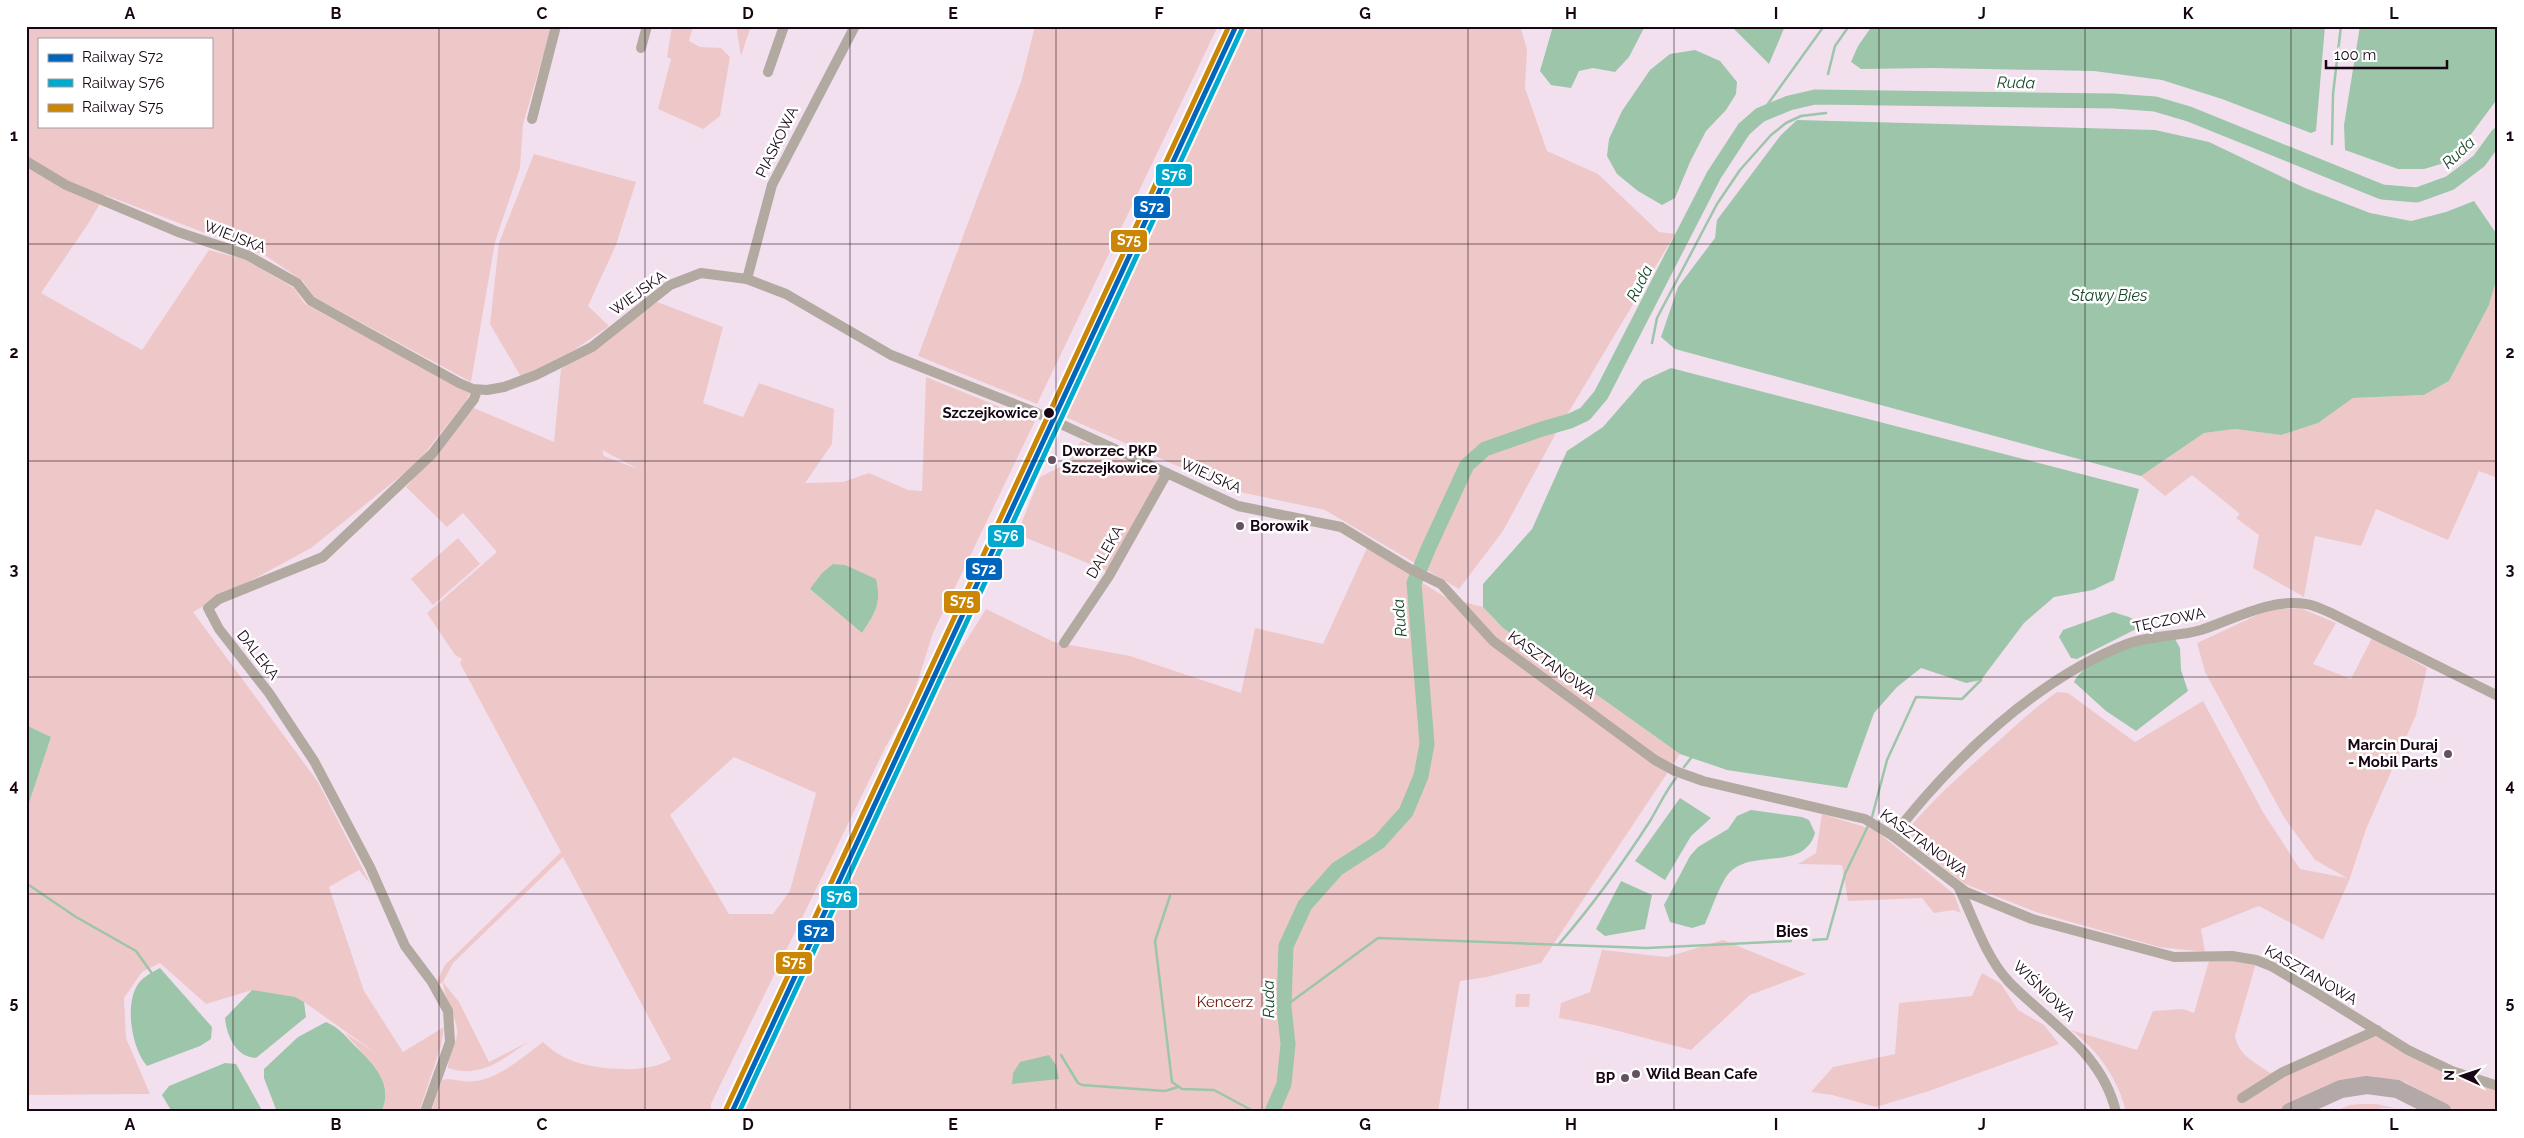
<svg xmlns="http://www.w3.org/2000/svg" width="2524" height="1138" font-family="Raleway,sans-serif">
<rect width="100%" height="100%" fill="#f3e0ef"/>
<g fill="#eec8c8" fill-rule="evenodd">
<path d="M 26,26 L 552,26 L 523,124 L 520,168 L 495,242 L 471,382 L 314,297 L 303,281 L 266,256 L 105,195 L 88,224 L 41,293 L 142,350 L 209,250 L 244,259 L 294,288 L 305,304 L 470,393 L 466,401 L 417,463 L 311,548 L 193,612 L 318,782 L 371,885 L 359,870 L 329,887 L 364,991 L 403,1052 L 444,1027 L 441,1046 L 419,1112 L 381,1111 C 399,1080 362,1055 345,1033 L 376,1053 L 304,1002 L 252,990 L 206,1004 L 160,963 L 142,972 L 124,998 L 126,1038 L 150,1094 L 26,1095 L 26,812 L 51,737 L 26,725 ZM 39,39 L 211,39 L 211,126 L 39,126 Z"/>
<polygon points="672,26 693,26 689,41 700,47 721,48 730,57 720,116 703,129 658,109 671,59 667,57"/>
<polygon points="736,26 751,26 741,56"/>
<polygon points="1035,26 1218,26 1037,404 918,356 1021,82"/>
<polygon points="1246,26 1520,26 1527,49 1525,88 1547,151 1598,174 1659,232 1675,234 1555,435 1503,531 1459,589 1325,510 1235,491 1063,416"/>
<polygon points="534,154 636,182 616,245 588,306 609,326 574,350 521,377 490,324 499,243"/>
<polygon points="2498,274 2498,478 2479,471 2448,540 2376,509 2361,546 2315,536 2304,597 2253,568 2259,535 2236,518 2240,514 2192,475 2165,496 2141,476 2204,433 2235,429 2281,435 2318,423 2353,398 2424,395 2449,381 2489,305"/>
<path d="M 657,302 L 723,327 L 703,403 L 743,417 L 759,383 L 834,409 L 832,444 L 805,483 L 843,482 L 869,473 L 908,490 L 922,491 L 926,377 L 1035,421 L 933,633 L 911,702 L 885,748 L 711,1104 L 711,1112 L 431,1112 L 442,1080 C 449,1077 465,1083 476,1081 C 500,1078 524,1056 543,1042 C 552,1050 561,1057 573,1061 C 596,1070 650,1074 671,1059 L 563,857 L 453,963 L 443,982 L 459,1002 L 489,1062 L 530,1041 C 502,1059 483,1079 448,1068 C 447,1055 459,1041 457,1029 C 454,1012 444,999 443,982 L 437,986 L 437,981 L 445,965 L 561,852 L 460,663 L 462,659 L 455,655 L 427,613 L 497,552 L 463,513 L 447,527 L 406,487 L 474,408 L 554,442 L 561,369 ZM 602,450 L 642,471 L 643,471 L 604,456 ZM 876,579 C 882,604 875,613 862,633 L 810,589 ZM 734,757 L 816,793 L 790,891 L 773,914 L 729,914 L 670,815 Z"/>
<polygon points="1081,441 1161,476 1109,572 1017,534 1040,477 1068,463"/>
<polygon points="458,538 480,564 433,605 411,579"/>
<polygon points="1367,548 1445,597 1483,607 1503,628 1680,754 1541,963 1487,977 1460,981 1438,1112 736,1112 751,1079 755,1080 800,977 938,686 986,609 1054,642 1130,656 1241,693 1255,628 1323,644"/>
<path d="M 2300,608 L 2336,623 L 2313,664 L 2351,679 L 2372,638 L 2427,668 L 2416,715 L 2366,829 L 2350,878 L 2323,940 L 2259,906 L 2201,929 L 2205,952 L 2159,947 L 2036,912 L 1965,884 L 1903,836 C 1929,802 1961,775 1993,746 C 2014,727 2033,709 2057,692 L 2068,693 L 2135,742 L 2203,701 L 2263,812 L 2300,869 L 2347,878 L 2315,860 L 2285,819 L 2205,672 L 2197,643 L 2268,610 Z"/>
<polygon points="1822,814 1875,830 1954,894 1961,913 1953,910 1934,913 1922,898 1848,901 1842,865 1798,864 1816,853"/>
<polygon points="1723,940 1806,974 1750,995 1691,1050 1599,1026 1559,1018 1561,1003 1590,992 1602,950 1667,957"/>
<path d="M 2224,959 L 2256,963 L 2235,1036 C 2238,1055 2255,1062 2270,1073 L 2361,1035 L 2364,1030 L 2498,1090 L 2498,1112 L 2458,1112 L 2405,1082 L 2370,1076 L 2339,1080 L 2276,1112 L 2126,1112 C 2119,1080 2097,1049 2071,1030 L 2137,1050 L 2153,1011 L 2183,1009 L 2194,1013 L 2209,961 Z"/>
<polygon points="1982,973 2001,984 2018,1010 2044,1025 2059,1044 1929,1091 1876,1107 1832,1095 1811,1092 1833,1067 1895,1054 1899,1003 1972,996"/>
<polygon points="1516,994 1530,994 1529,1007 1515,1007"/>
<polygon points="2363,1104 2376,1104 2395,1108 2382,1108 2364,1112 2333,1112 2350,1105"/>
</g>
<g fill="#9cc5a9">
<polygon points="1553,26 1645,26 1629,57 1615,72 1593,68 1579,71 1571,88 1551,85 1540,71"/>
<polygon points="1731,26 1785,26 1769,64"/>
<polygon points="1872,26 2325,26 2316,131 2311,133 2222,99 2162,80 2094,71 1934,68 1861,69 1851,62 1858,46"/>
<polygon points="2360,26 2498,26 2498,98 2451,161 2424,169 2398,169 2345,150 2344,125"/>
<polygon points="1695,50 1720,61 1737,82 1736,94 1726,110 1706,131 1690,162 1675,198 1662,205 1638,191 1617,174 1607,156 1609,139 1622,111 1650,70 1670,54"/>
<polygon points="1797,120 2155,130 2209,142 2305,188 2370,213 2411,221 2446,212 2474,201 2498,236 2498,274 2489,305 2449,381 2424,395 2353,398 2318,423 2281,435 2235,429 2204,433 2141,476 1675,349 1661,337 1678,287 1715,238 1717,220 1781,135"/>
<polygon points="1671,368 2139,489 2114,580 2093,590 2054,597 2024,623 1981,680 1966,683 1921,668 1897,687 1874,713 1847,788 1727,770 1680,754 1503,628 1483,607 1483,584 1532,529 1567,451 1603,427 1643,381"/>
<path d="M 833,564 L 845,565 L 876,579 C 882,604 875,613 862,633 L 810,589 L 822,573 Z"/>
<polygon points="2113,612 2129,617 2138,622 2136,629 2077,659 2071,658 2059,637 2063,630"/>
<path d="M 2175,639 L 2180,648 L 2181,670 L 2188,691 L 2136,731 L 2106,711 L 2074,682 C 2080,666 2122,647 2139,643 C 2151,641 2163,641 2175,639 Z"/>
<polygon points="26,725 51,737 26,812"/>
<polygon points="1680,798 1711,818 1691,836 1665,880 1635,861"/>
<path d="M 1751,810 L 1802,817 L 1809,820 L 1815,833 C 1804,871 1756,849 1731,871 C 1721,880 1711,911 1705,924 L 1692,928 L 1670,922 L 1664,905 L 1690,856 L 1698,847 L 1728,829 L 1737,816 Z"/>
<polygon points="1621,881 1652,895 1645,929 1605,936 1596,929"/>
<path d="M 160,968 L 212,1027 L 211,1039 L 200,1046 L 147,1066 C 132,1049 124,1005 138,984 C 143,977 152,972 160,968 Z"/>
<path d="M 252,990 L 295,997 L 304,1002 L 306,1017 L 256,1058 C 236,1057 227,1037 225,1018 Z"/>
<path d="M 326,1022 C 340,1028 346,1037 356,1047 C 374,1064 395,1086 381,1112 L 277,1112 L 264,1078 L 264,1069 L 298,1037 Z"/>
<polygon points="1049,1055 1056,1065 1059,1079 1012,1084 1013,1073 1020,1062"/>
<polygon points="225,1063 236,1064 263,1112 172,1112 162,1095 169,1086"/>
</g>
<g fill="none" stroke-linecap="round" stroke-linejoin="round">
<g stroke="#9cc5a9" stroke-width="2.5">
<polyline points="1828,74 1835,46 1849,26"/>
<polyline points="1760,115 1824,26"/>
<polyline points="2332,144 2333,94 2341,26"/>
<polyline points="1652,343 1657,318 1717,204 1740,170 1771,135 1786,123 1801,116 1826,113"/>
<polyline points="1684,767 1691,758"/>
<polyline points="1872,817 1887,760 1916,697 1962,699 1981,680"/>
<polyline points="26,883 76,917 136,951 151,972"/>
<polyline points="1170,896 1155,941 1172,1082 1182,1089 1214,1090 1255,1112"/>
<polyline points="1813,940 1827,939 1845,874 1868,826"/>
<path d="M 1559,944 C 1592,906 1623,863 1650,821 C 1659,806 1665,792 1676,778"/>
<polyline points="1284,1007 1378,938 1647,948 1791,941"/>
<polyline points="1061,1055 1078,1083 1082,1085 1165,1091 1178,1087"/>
</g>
<polyline stroke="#9cc5a9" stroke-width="15" points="1272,1112 1284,1084 1288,1044 1284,1007 1286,946 1305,905 1337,869 1379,842 1406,812 1421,776 1427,744 1414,583 1429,547 1467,465 1485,449 1542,429 1570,421 1585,414 1601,395 1714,175 1744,129 1760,115 1789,103 1815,97 2114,101 2155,104 2189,114 2382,192 2417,195 2450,183 2479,161 2498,135"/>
<g stroke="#b2a9a0" stroke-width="10">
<polyline points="641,48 647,26"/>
<polyline points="768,72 784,26"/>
<polyline points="532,119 556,26"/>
<polyline points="26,161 66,185 178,232 247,255 297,283 311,301 459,383 473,389 487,390 504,387 536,375 592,347 670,285 701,273 747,279 786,294 891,355 1037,413 1238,506 1341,527 1410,569 1441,584 1493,641 1655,760 1675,771 1703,781 1865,819 1893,836 1966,892 2032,919 2174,957 2232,956 2256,960 2271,966 2315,992 2408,1050 2452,1071 2498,1086"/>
<polyline points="747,279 772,185 855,26"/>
<polyline points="1064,643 1109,576 1167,473"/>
<path d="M 1893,836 C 1952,760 2036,679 2127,644 C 2151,635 2177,637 2201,630 C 2234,619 2271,598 2306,604 C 2315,605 2323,610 2331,613 L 2498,696"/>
<path d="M 1959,888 C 1974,919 1985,956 2009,982 C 2049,1023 2102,1052 2116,1112"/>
<polyline points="2242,1098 2283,1072 2377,1030"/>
<polyline points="425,1112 450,1042 448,1011 432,982 405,946 370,867 314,761 269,693 219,629 208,608 219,599 323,557 432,454 474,399 477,390"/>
</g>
<polyline stroke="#b3a9a8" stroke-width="18" points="2290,1112 2341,1089 2367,1085 2397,1089 2443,1112"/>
<defs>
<polyline id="rail-1" points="732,1112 1236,26"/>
<polyline id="rail-2" points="739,1112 1242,29"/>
<polyline id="rail-3" points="726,1109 1229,26"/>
</defs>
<use href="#rail-1" stroke="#fff" stroke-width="9"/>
<use href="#rail-2" stroke="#fff" stroke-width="9"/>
<use href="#rail-3" stroke="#fff" stroke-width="9"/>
<use href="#rail-1" stroke="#0065bd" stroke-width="5"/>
<use href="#rail-2" stroke="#00a9ce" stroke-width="5"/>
<use href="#rail-3" stroke="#ca8604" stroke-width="5"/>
</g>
<path fill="none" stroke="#180615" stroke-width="1" stroke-opacity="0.55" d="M 233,26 L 233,1112M 439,26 L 439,1112M 645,26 L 645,1112M 850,26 L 850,1112M 1056,26 L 1056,1112M 1262,26 L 1262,1112M 1468,26 L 1468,1112M 1674,26 L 1674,1112M 1879,26 L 1879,1112M 2085,26 L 2085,1112M 2291,26 L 2291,1112M 26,244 L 2498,244M 26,461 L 2498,461M 26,677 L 2498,677M 26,894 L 2498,894"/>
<circle fill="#180615" stroke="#fff" stroke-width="2" cx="1049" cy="413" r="6"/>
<g fill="#655261" stroke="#fff" stroke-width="2">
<circle cx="1052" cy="460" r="5"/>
<circle cx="1240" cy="526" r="5"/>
<circle cx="2448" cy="754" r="5"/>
<circle cx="1636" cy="1074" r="5"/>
<circle cx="1625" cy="1078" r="5"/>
</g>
<g text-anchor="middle" stroke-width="5" stroke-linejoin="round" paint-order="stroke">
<g font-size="15" fill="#180615" stroke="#fff">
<text transform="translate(777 142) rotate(-64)" y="5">PIASKOWA</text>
<text transform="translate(235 237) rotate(21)" y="5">WIEJSKA</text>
<text transform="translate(638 293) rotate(-36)" y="5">WIEJSKA</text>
<text transform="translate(1211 476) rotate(24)" y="5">WIEJSKA</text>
<text transform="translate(1105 552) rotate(-60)" y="5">DALEKA</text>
<text transform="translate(2169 620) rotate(-12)" y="5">TĘCZOWA</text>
<text transform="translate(258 655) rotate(52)" y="5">DALEKA</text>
<text transform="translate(1552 665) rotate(36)" y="5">KASZTANOWA</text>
<text transform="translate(1924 843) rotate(36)" y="5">KASZTANOWA</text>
<text transform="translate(2311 975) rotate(30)" y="5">KASZTANOWA</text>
<text transform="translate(2044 991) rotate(44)" y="5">WIŚNIOWA</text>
</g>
<g font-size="15" font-weight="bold" fill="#180615" stroke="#fff" text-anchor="end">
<text x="1038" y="418">Szczejkowice</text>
</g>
<g font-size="15" font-weight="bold" fill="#180615" stroke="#fff" text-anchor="start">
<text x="1062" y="456">Dworzec PKP<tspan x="1062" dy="17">Szczejkowice</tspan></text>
<text x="1250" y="531">Borowik</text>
<text x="2438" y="750" text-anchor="end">Marcin Duraj<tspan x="2438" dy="17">- Mobil Parts</tspan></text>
<text x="1646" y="1079">Wild Bean Cafe</text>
<text x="1615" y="1083" text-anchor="end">BP</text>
</g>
<g font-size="15" fill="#680c00" stroke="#fff">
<text x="1225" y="1007">Kencerz</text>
</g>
<g font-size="16" font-style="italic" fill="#154729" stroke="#fff">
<text transform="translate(2016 82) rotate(1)" y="6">Ruda</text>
<text transform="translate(2458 152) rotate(-43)" y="6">Ruda</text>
<text transform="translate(1639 283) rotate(-63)" y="6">Ruda</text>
<text x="2109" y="301">Stawy Bies</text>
<text transform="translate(1399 618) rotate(-95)" y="6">Ruda</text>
<text transform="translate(1268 999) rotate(-91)" y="6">Ruda</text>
</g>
<g font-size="16" font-weight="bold" fill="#180615" stroke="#fff">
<text x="1792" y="937">Bies</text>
</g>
</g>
<g stroke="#fff" stroke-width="2">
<rect x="1155" y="163" width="38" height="24" rx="5" fill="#00a9ce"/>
<rect x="1133" y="195" width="38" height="24" rx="5" fill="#0065bd"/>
<rect x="1110" y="229" width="38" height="24" rx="5" fill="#ca8604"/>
<rect x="987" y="524" width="38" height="24" rx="5" fill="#00a9ce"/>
<rect x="965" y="557" width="38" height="24" rx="5" fill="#0065bd"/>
<rect x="943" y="590" width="38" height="24" rx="5" fill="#ca8604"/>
<rect x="820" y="885" width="38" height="24" rx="5" fill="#00a9ce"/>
<rect x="797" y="919" width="38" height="24" rx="5" fill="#0065bd"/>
<rect x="775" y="951" width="38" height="24" rx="5" fill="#ca8604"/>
</g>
<g font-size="14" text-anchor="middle" font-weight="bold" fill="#fff">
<text x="1174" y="180">S76</text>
<text x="1152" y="212">S72</text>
<text x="1129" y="245">S75</text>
<text x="1006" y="541">S76</text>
<text x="984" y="574">S72</text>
<text x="962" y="606">S75</text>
<text x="839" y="902">S76</text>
<text x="816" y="936">S72</text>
<text x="794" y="967">S75</text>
</g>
<rect width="2524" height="1138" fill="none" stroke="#ffffff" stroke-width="55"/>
<rect x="38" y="38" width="175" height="90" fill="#ffffff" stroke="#a39ba1"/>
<rect x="48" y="54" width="25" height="8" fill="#0065bd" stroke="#a39ba1"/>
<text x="82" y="62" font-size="15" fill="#180615">Railway S72</text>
<rect x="48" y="79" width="25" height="8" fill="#00a9ce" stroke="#a39ba1"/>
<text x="82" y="88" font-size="15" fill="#180615">Railway S76</text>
<rect x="48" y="104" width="25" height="8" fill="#ca8604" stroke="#a39ba1"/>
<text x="82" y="112" font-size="15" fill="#180615">Railway S75</text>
<g transform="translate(2462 1076) rotate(273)" stroke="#ffffff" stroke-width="4" paint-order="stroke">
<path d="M0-4L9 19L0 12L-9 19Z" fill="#180615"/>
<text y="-8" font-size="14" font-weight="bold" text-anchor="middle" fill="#180615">N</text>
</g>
<path d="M2326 60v8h121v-8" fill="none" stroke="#180615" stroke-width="2.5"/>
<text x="2334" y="60" font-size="15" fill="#180615" stroke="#ffffff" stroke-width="4" paint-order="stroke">100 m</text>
<rect x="28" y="28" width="2468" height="1082" fill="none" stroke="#180615" stroke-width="2"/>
<g font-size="16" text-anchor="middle" font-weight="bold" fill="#180615">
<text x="130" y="19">A</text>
<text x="336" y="19">B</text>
<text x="542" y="19">C</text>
<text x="748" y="19">D</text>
<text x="953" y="19">E</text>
<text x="1159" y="19">F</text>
<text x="1365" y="19">G</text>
<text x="1571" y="19">H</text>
<text x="1776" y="19">I</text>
<text x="1982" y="19">J</text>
<text x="2188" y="19">K</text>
<text x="2394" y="19">L</text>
<text x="14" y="141">1</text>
<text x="2510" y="141">1</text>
<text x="14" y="358">2</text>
<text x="2510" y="358">2</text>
<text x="14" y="575">3</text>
<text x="2510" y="575">3</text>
<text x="14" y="791">4</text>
<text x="2510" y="791">4</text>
<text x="14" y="1008">5</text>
<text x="2510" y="1008">5</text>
<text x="130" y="1130">A</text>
<text x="336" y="1130">B</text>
<text x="542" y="1130">C</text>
<text x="748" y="1130">D</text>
<text x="953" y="1130">E</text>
<text x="1159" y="1130">F</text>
<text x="1365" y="1130">G</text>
<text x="1571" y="1130">H</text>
<text x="1776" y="1130">I</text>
<text x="1982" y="1130">J</text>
<text x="2188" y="1130">K</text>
<text x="2394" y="1130">L</text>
</g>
</svg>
